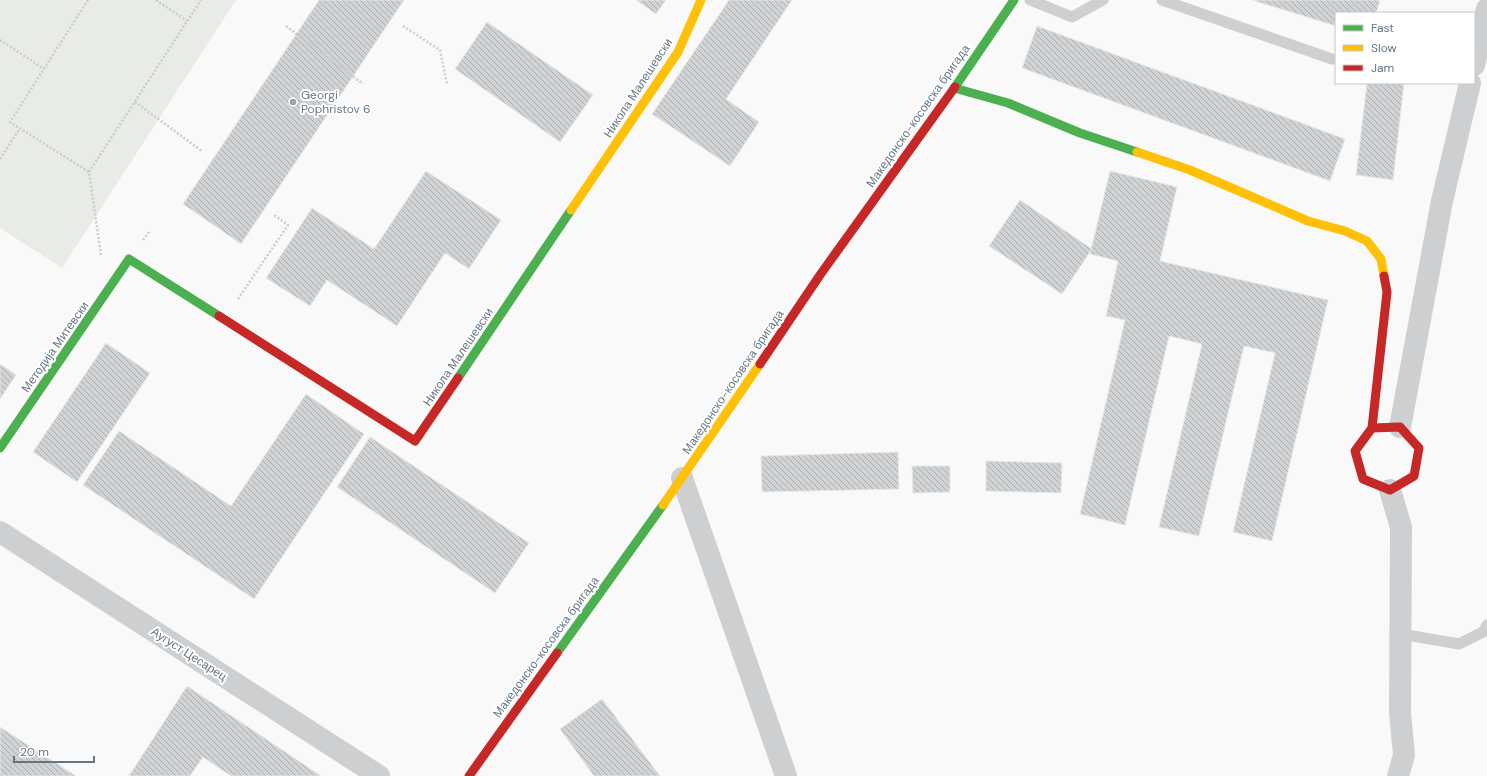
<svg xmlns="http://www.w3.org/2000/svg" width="1487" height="776" font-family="'DM Sans',sans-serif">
<defs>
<pattern id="building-back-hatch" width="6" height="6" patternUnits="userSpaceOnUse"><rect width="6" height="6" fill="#d0d2d3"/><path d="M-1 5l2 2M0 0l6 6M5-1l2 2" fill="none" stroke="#acafb1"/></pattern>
</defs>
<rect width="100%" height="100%" fill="#f9f9f9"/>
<polygon fill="#e8ebe6" points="0,0 236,0 62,268 0,228"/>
<g fill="url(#building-back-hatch)" stroke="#e8e8e8">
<polygon points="319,0 404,0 241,244 183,204"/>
<polygon points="636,0 666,0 656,14"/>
<polygon points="729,0 792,0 726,99 759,122 730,166 652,114"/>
<polygon points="1252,0 1377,0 1380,1 1376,13 1336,13 1336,26"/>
<polygon points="487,22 593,95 560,142 455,69"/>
<polygon points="1037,26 1345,139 1330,181 1022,68"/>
<polygon points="1367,83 1404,83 1393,180 1356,175"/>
<polygon points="426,171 501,220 469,269 445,253 397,326 327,280 310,306 266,278 312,208 374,249"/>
<polygon points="1110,171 1177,187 1160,261 1328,300 1272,541 1233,532 1275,353 1244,346 1199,536 1159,527 1202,344 1169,336 1125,525 1080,514 1125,320 1106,316 1118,261 1090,254"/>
<polygon points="1020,200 1092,249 1062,294 989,246"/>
<polygon points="106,343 150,373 77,482 33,452"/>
<polygon points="0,364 16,375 0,399"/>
<polygon points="306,394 364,434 254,599 83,485 119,431 231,506"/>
<polygon points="370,437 529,543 495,593 337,487"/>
<polygon points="898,452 899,489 762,492 761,456"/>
<polygon points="986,461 1062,463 1061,493 986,491"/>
<polygon points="912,466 950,466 950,492 913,493"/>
<polygon points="187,686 321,776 231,776 203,757 190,776 129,776"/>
<polygon points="602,699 660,776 594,776 560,729"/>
<polygon points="0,727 76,776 0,776"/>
</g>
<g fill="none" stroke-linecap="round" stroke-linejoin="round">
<g stroke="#cbcccd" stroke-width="2.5" stroke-dasharray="2 2" stroke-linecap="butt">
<polyline points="88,0 10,122 89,172"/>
<polyline points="156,0 187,21"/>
<polyline points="286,26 363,84"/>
<polyline points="403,26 440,50 447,84"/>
<polyline points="0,40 44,69"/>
<polyline points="135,102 202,151"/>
<polyline points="0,159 20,128"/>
<polyline points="143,240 149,232"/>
<polyline points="101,255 89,172 201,0"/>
<polyline points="238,299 288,225 274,215"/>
</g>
<g stroke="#cecfd0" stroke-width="11">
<polyline points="1030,0 1072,17 1103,0"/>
<polyline points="1162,0 1332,59"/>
<polyline points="1401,634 1459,644 1483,632 1487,625"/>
</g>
<g stroke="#cecfd0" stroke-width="22">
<polyline points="1474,65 1487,9"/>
<polyline points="1400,427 1442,201 1470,83"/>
<polyline points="682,478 786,776"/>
<polyline points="1390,490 1401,527 1400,713 1404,755 1398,776"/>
<polyline points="0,532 379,776"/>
</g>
<g stroke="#4caf50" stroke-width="9">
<polyline points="955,87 1014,0"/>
<polyline points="954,88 1008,103 1080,133 1137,152"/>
<polyline points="458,378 571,210"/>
<polyline points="0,448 129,259 219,316"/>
<polyline points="557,653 663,505"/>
</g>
<g stroke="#ffc107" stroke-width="9">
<polyline points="1137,152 1190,170 1308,221 1345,231 1367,241 1381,259 1384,276"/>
<polyline points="571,210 678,52 701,0"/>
<polyline points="663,505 760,364"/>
</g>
<g stroke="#c62828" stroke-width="9">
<polyline points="219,316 415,441 458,378"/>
<polyline points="760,364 820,275 955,87"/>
<polyline points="1372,428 1400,427 1419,448 1414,476 1390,490 1363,479 1355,451 1372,428 1387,292 1384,276"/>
<polyline points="469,776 557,653"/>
</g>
</g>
<circle fill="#99a4ac" stroke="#fff" stroke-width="1.5" cx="293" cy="102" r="4"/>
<g text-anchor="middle" stroke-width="4" stroke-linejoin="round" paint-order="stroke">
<g font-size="12" fill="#657683" stroke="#fff">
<text transform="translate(638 88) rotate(-57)" y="4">Никола Малешевски</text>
<text transform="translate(918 116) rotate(-55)" y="4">Македонско-косовска бригада</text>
<text transform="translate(55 347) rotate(-55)" y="4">Методија Митевски</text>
<text transform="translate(458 357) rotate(-56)" y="4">Никола Малешевски</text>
<text transform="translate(733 382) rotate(-56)" y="4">Македонско-косовска бригада</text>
<text transform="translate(546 647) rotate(-54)" y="4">Македонско-косовска бригада</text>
<text transform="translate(189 654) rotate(33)" y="4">Аугуст Цесарец</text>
</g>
<g font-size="12" fill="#657683" stroke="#fff" text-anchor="start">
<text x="301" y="99">Georgi<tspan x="301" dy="14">Pophristov 6</tspan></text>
</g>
</g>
<rect x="1335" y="12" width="140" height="72" fill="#ffffff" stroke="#c1c8cd"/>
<rect x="1343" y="25" width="20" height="6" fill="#4caf50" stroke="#c1c8cd"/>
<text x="1371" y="32" font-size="12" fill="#657683">Fast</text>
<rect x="1343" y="45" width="20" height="6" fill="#ffc107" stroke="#c1c8cd"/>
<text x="1371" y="52" font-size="12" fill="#657683">Slow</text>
<rect x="1343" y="65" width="20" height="6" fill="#c62828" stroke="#c1c8cd"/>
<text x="1371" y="72" font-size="12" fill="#657683">Jam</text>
<path d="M14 756v6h80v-6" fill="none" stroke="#657683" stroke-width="2"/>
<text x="20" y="756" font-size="12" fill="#657683" stroke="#ffffff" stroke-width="3" paint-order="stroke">20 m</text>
</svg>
